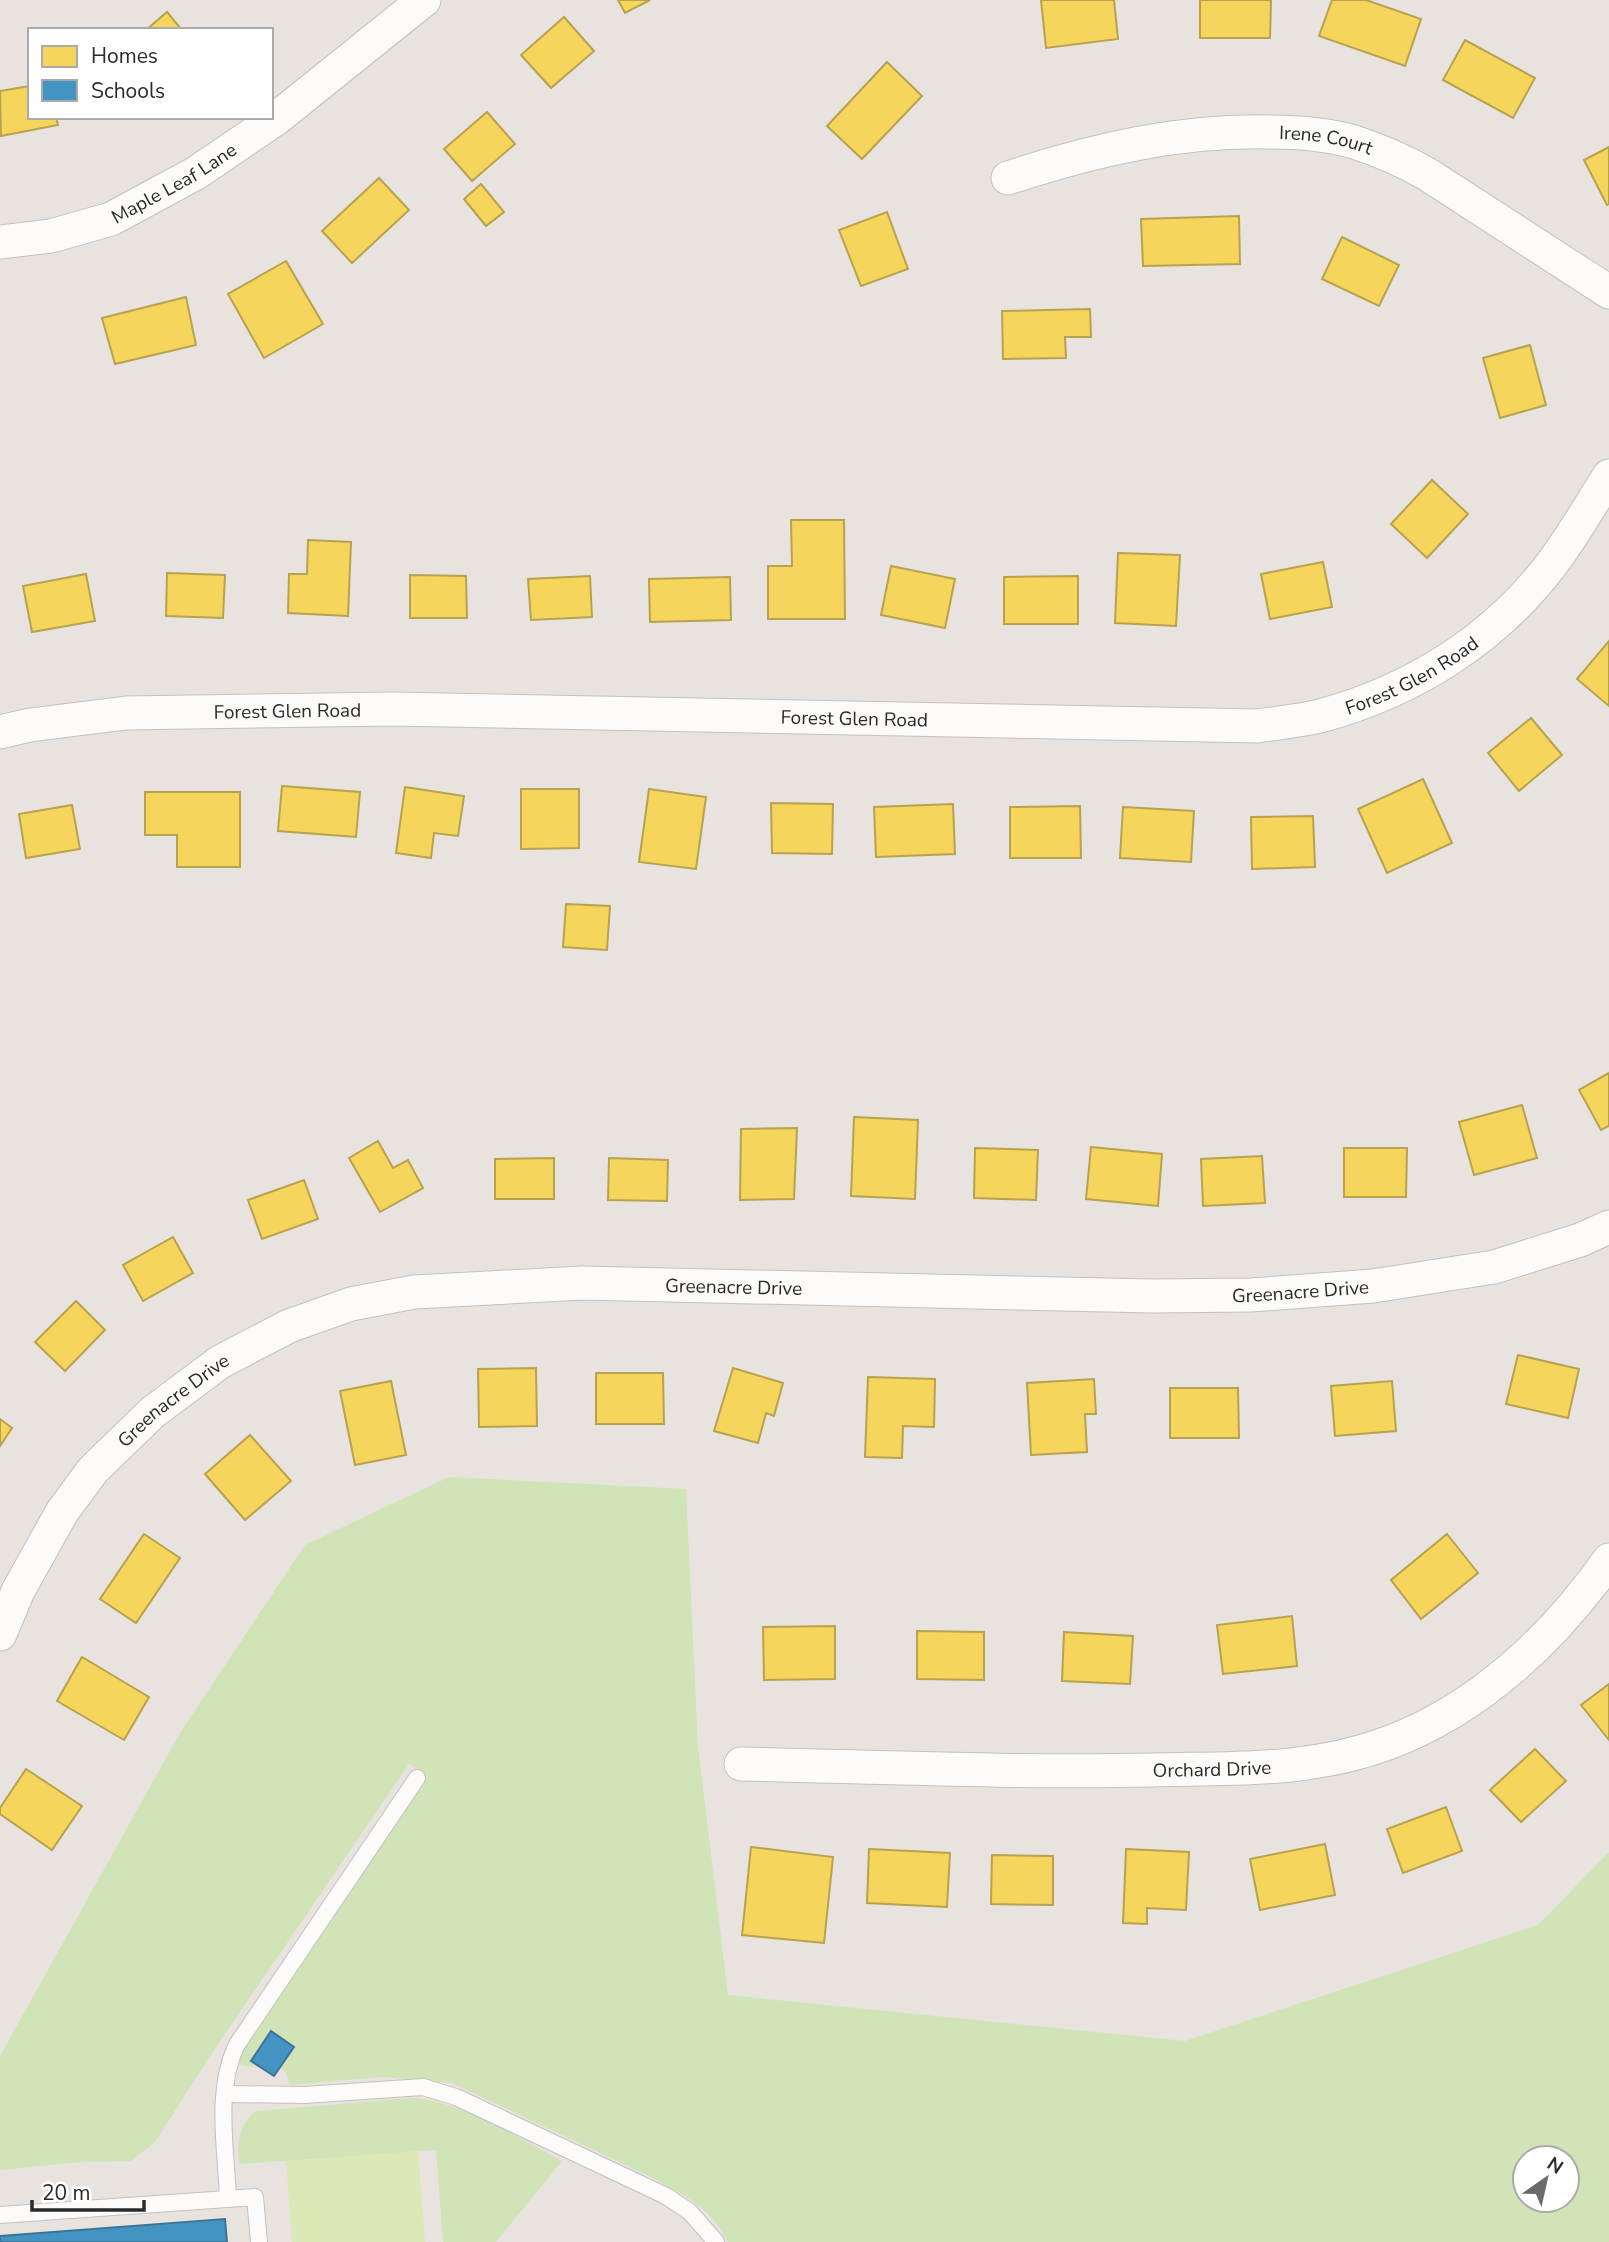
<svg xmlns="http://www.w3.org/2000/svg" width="1609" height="2242" font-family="'Nunito Sans',sans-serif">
<rect width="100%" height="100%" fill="#e8e3df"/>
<g fill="#d0e4b7" fill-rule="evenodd">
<path d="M 449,1477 L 686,1489 L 698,1747 L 728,1995 L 1185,2041 L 1538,1925 L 1609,1852 L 1609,2242 L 728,2242 C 711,2208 684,2195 653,2178 L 452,2083 L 383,2077 L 289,2085 L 287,2074 L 280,2067 L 294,2047 L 271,2032 L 251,2061 L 256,2065 L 252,2067 L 240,2065 L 238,2056 L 426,1774 L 409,1764 L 212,2053 L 155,2142 L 131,2161 L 82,2162 L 0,2170 L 0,2056 L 180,1733 L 305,1545 ZM 1525,2158 L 1567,2158 L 1567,2200 L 1525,2200 Z"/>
<path d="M 413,2098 C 460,2101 520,2139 562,2161 L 496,2242 L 443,2242 L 436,2150 L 239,2164 C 237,2142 238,2127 255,2111 Z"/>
</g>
<polygon fill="#dce8b5" points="418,2151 425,2242 292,2242 286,2161"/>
<g fill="#f6d55c" stroke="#b9a24d" stroke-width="2">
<polygon points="618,0 650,0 625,13"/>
<polygon points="1041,0 1114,0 1118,39 1046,48"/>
<polygon points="1200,0 1271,0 1270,38 1200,38"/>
<polygon points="1332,0 1366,0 1421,19 1405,66 1319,36"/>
<polygon points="167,12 182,30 146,30"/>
<polygon points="564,17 594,51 551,88 521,55"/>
<polygon points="1465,40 1535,78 1513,118 1443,80"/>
<polygon points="887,62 922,96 862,159 827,126"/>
<polygon points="30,86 30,117 56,117 58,125 1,136 0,91"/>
<polygon points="487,112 515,144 472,181 444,149"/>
<polygon points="1609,147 1609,204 1607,205 1584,160"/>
<polygon points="379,178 409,210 352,263 322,231"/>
<polygon points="481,184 504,212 486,226 464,199"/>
<polygon points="887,212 908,269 861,286 839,230"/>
<polygon points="1239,216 1240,264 1143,266 1141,219"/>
<polygon points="1342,237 1399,265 1379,306 1322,279"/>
<polygon points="286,261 323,324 264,358 228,294"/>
<polygon points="186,297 196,345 115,364 102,318"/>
<polygon points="1090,309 1091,337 1065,337 1066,358 1003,359 1002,311"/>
<polygon points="1530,345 1546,405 1500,418 1483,358"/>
<polygon points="1432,480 1468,514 1427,558 1391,524"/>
<polygon points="791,520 844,520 845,619 768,619 768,566 792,566"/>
<polygon points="308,540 351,542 348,616 288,613 289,574 307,574"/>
<polygon points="1118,553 1180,555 1176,626 1115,623"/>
<polygon points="1323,562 1332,607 1270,619 1261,574"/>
<polygon points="891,566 955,579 945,628 881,615"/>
<polygon points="167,573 225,575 223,618 166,616"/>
<polygon points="86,574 95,621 32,632 23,586"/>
<polygon points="410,575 466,576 467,618 410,618"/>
<polygon points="590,576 592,617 531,620 528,579"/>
<polygon points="1078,576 1078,624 1004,624 1004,577"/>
<polygon points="730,577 731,620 650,622 649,579"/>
<polygon points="1609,641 1609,706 1577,679"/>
<polygon points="1531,718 1562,755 1519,791 1488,753"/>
<polygon points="1423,779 1452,843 1387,873 1358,809"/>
<polygon points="282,786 360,792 356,837 278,831"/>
<polygon points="405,787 464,796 458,836 434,833 431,858 396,853"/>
<polygon points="521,789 579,789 579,848 521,849"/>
<polygon points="649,789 706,797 696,869 639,862"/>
<polygon points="145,792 240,792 240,867 177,867 177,835 145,835"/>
<polygon points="771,803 833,804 832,854 772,853"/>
<polygon points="953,804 955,854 876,857 874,807"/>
<polygon points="72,805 80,849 26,858 19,814"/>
<polygon points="1080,806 1081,858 1010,858 1010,807"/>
<polygon points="1123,807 1194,811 1191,862 1120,858"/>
<polygon points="1313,816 1315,867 1252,869 1251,817"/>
<polygon points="566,904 610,906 607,950 563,947"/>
<polygon points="1609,1073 1609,1126 1601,1130 1579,1090"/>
<polygon points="1522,1105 1537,1158 1474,1175 1459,1122"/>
<polygon points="854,1117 918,1120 915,1199 851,1196"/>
<polygon points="797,1128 794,1199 740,1200 741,1129"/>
<polygon points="378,1141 393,1168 408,1160 423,1188 380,1212 349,1158"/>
<polygon points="1091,1147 1162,1154 1158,1206 1086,1199"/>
<polygon points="975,1148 1038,1150 1036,1200 974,1198"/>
<polygon points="1344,1148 1407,1148 1406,1197 1344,1197"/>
<polygon points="1262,1156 1265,1203 1203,1206 1201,1159"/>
<polygon points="554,1158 554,1199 495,1199 495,1159"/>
<polygon points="609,1158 668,1160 667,1201 608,1200"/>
<polygon points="304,1180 318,1219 262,1239 248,1200"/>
<polygon points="173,1237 193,1273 143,1301 123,1265"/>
<polygon points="76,1301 105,1330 65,1371 35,1342"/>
<polygon points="1518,1355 1579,1369 1568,1418 1506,1404"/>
<polygon points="536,1368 537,1426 479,1427 478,1369"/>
<polygon points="733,1368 783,1383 774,1416 766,1413 758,1443 714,1431"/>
<polygon points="596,1373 663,1373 664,1424 596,1424"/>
<polygon points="868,1377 935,1379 934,1427 903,1426 902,1458 865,1457"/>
<polygon points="1094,1379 1096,1414 1085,1414 1087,1452 1031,1455 1027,1383"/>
<polygon points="391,1381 406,1455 355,1465 340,1391"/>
<polygon points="1392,1381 1396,1431 1335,1436 1331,1386"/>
<polygon points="1170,1388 1238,1388 1239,1438 1170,1438"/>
<polygon points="0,1419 12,1428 0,1446"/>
<polygon points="250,1435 291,1481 245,1520 205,1474"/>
<polygon points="144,1534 180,1558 136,1623 100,1599"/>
<polygon points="1447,1534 1478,1573 1421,1619 1391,1580"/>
<polygon points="1292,1616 1297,1666 1223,1674 1217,1625"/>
<polygon points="835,1626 835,1679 764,1680 763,1627"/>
<polygon points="917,1631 984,1632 984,1680 917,1679"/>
<polygon points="1064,1632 1133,1636 1130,1684 1062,1681"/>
<polygon points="82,1657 149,1697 124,1740 57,1701"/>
<polygon points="1609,1684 1609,1740 1581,1705"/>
<polygon points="1535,1749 1566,1781 1521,1822 1490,1790"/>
<polygon points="26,1769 82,1806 52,1850 0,1814 0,1808"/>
<polygon points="1446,1807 1462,1851 1403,1873 1387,1829"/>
<polygon points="1325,1844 1335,1895 1260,1910 1250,1859"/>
<polygon points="751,1847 833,1857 824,1943 742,1935"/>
<polygon points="869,1849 950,1853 947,1907 867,1903"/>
<polygon points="1126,1849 1189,1852 1186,1910 1147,1908 1147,1924 1123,1923"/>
<polygon points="992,1855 1053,1856 1053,1905 991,1904"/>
</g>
<g fill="#4393c3" stroke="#3c7495" stroke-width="2">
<polygon points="271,2031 294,2047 274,2076 251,2061"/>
<polygon points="225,2219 227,2242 0,2242 0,2236"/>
</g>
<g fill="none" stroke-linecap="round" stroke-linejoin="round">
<defs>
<g id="service">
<polyline points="225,2094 305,2095 423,2087 456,2097 666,2196 690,2212 716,2242"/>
<path d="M 228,2199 C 226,2149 215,2092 236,2046 L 417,1778"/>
<polyline points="0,2215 255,2197 259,2242"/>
</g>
<g id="minor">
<path id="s1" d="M 1008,178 C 1093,150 1179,130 1269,132 C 1297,132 1327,134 1354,142 C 1379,150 1404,161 1427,174 L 1609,292"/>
<path id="s2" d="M 0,242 L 51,236 L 111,219 L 196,173 L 277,118 L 424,0"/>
<path id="s3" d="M 0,732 L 30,725 L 126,713 L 393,709 L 1257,726 C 1277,723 1299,721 1320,716 C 1413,691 1496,639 1554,561 C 1574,534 1591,504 1609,476"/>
<path id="s4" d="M 0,1634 L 18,1591 L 62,1512 L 93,1470 L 153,1412 L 220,1362 L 289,1326 L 351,1304 L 414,1292 L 582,1283 L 1152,1296 L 1251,1295 L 1373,1286 L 1494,1267 L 1580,1240 L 1609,1227"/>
<path id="s5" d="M 741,1764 C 878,1767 1016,1773 1153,1770 C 1235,1768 1310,1772 1388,1743 C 1479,1709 1554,1638 1609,1560"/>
</g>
</defs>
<use href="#service" stroke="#c1c1c1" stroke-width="18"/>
<use href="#minor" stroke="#c1c1c1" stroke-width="35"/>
<use href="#service" stroke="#fcfbfa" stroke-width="16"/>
<use href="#minor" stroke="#fcfbfa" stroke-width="33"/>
</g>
<g text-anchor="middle" stroke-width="7" stroke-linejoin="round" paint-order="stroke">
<g font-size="19" fill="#2a2a2a" stroke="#fff">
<text dy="7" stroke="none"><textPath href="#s1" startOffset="324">Irene Court</textPath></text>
<text dy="7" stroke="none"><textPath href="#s2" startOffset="186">Maple Leaf Lane</textPath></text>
<text dy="7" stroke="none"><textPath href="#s3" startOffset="1423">Forest Glen Road</textPath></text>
<text dy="7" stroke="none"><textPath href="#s3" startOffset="289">Forest Glen Road</textPath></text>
<text dy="7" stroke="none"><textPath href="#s3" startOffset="856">Forest Glen Road</textPath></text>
<text dy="7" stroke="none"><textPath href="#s4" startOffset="884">Greenacre Drive</textPath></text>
<text dy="7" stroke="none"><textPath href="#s4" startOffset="1451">Greenacre Drive</textPath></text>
<text dy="7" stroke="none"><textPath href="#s4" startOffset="296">Greenacre Drive</textPath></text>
<text dy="7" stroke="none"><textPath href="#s5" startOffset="471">Orchard Drive</textPath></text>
</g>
</g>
<rect x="28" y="28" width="245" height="91" fill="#ffffff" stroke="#aaaaaa" stroke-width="2"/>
<rect x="42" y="46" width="35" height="21" fill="#f6d55c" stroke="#aaaaaa" stroke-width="2"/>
<text x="91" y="63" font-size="21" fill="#2a2a2a">Homes</text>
<rect x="42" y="80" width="35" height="21" fill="#4393c3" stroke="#aaaaaa" stroke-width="2"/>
<text x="91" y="98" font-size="21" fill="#2a2a2a">Schools</text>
<g transform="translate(1546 2179) rotate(34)"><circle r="33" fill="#ffffff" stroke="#aaaaaa" stroke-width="2"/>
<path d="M0-5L12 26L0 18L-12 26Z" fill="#6c6b69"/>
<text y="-10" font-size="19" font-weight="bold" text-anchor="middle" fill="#2a2a2a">N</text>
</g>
<path d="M32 2200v10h112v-10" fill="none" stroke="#2a2a2a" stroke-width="3.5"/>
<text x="42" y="2200" font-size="21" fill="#2a2a2a" stroke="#ffffff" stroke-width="5" paint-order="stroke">20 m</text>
</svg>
